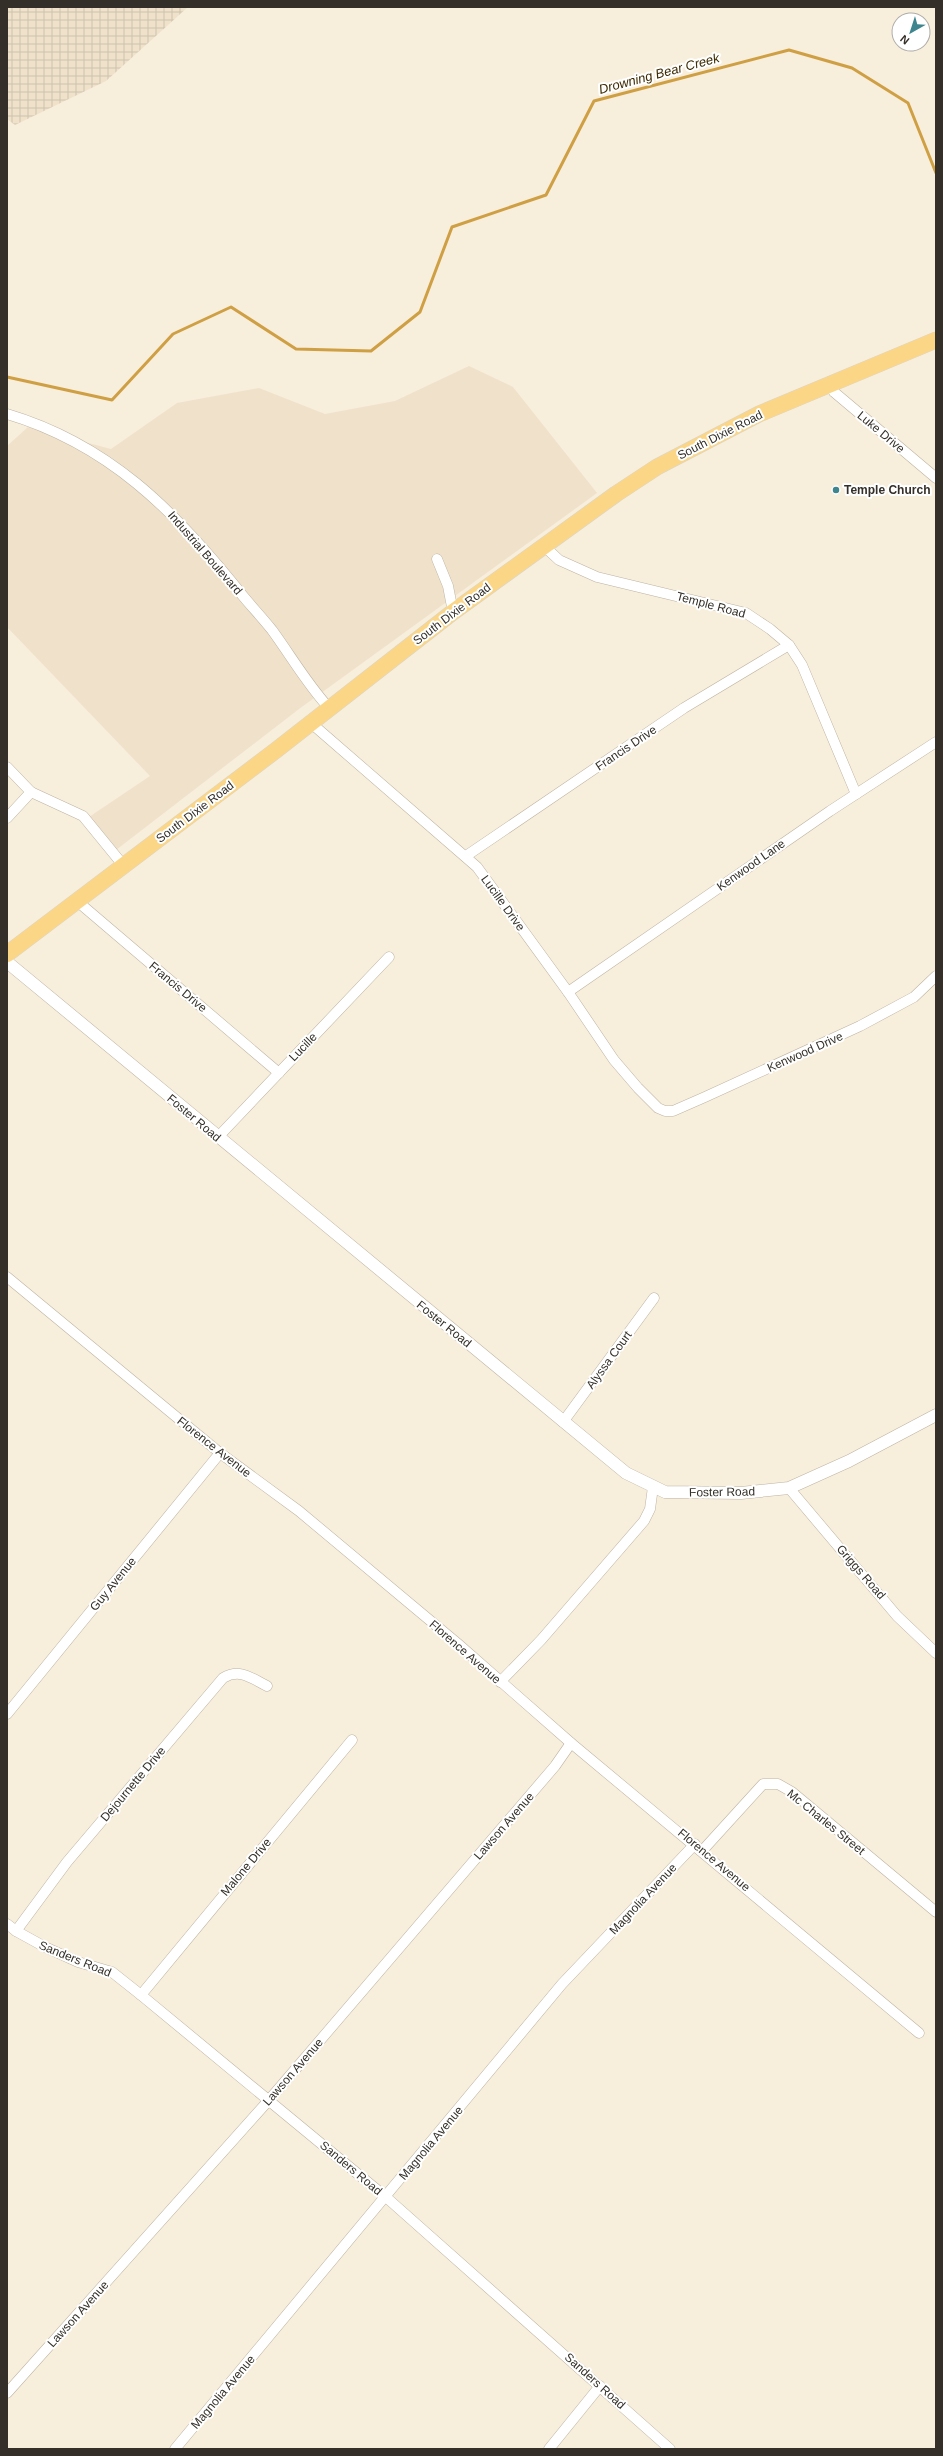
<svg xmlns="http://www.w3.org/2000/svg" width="943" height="2456" font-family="Arial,sans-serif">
<defs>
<pattern id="industrial-grid" width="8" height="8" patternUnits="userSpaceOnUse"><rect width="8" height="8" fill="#f0e2ca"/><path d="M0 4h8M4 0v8" fill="none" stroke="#cec2ae"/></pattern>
</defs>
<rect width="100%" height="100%" fill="#f8eedc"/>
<polygon fill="#f0e2ca" points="469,366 513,387 597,493 299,709 116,850 89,817 150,776 7,627 7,446 28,427 111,449 177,403 259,388 325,414 395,401"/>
<polygon fill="url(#industrial-grid)" points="7,7 188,7 106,81 15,125 7,119"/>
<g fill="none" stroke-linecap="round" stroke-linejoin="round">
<polyline stroke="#cf9f44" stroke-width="3" points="7,377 112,400 173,334 231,307 296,349 371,351 420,312 452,227 546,195 594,101 789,50 852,68 908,103 936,173"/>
<defs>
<g id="minor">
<polyline points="829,384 834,392 936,478"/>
<path d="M 7,414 C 108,444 174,510 239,591 C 249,604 261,616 272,630 C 291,656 307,684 329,708"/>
<polyline points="544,546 559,560 597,577 746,613 770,629 789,645 802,665 856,794"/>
<polyline points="437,559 448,586 453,612"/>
<polyline points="311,723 477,867 568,992 614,1060 638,1088 658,1108 665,1111 673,1111 705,1097 860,1026 914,997 936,976"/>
<polyline points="7,767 31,792 83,816 123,865"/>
<polyline points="7,818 31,792"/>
<polyline points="466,856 684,708 789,645"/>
<polyline points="77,901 279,1073"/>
<polyline points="568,992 830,811 936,742"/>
<polyline points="218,1137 389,957"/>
<polyline points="7,1277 220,1453 299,1511 457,1643 571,1743 919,2033"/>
<polyline points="563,1422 654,1298"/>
<polyline points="789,1488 897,1616 936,1653"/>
<polyline points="500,1682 541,1640 644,1521 650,1509 653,1487"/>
<polyline points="7,1714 220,1453"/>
<polyline points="702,1851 763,1784 778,1784 792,1792 936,1912"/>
<polyline points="7,1924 16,1931 45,1947 78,1962 112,1972 141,1995 387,2198 670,2449"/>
<path d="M 16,1931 L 67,1862 L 223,1678 C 240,1668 251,1678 267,1686"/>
<polyline points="141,1995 352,1740"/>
<polyline points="7,2393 269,2100 555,1766 571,1743"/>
<polyline points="175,2449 562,1984 695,1844"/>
<polyline points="549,2449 600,2386"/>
</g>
<polyline id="tertiary" points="7,962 626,1473 665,1492 741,1493 789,1488 849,1461 936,1415"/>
<polyline id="primary" points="7,954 275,751 453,612 616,494 657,467 759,414 936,340"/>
</defs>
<use href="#minor" stroke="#bdb3a2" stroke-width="11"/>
<use href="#tertiary" stroke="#bdb3a2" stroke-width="13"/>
<use href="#primary" stroke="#d6d6d4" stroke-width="17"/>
<use href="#minor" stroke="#fff" stroke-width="10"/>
<use href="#tertiary" stroke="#fff" stroke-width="12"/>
<use href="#primary" stroke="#fbd686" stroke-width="16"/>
</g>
<circle fill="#3e858e" stroke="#fff" stroke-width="1.5" cx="836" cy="490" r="4"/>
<g text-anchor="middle" stroke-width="4" stroke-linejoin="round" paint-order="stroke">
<g font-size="12" fill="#343029" stroke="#fff">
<text transform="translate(881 432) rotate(40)" y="4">Luke Drive</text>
<text transform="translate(720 435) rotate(-27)" y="4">South Dixie Road</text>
<text transform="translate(205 553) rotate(49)" y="4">Industrial Boulevard</text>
<text transform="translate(711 605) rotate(15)" y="4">Temple Road</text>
<text transform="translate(452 614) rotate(-37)" y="4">South Dixie Road</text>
<text transform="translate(626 748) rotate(-34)" y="4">Francis Drive</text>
<text transform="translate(195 812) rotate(-37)" y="4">South Dixie Road</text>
<text transform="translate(751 865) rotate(-35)" y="4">Kenwood Lane</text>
<text transform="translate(503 903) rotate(54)" y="4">Lucille Drive</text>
<text transform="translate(178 987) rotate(40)" y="4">Francis Drive</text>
<text transform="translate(303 1047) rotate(-46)" y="4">Lucille</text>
<text transform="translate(805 1052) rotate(-24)" y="4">Kenwood Drive</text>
<text transform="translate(194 1118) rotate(40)" y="4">Foster Road</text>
<text transform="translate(444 1324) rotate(39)" y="4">Foster Road</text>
<text transform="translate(609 1360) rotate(-54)" y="4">Alyssa Court</text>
<text transform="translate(214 1447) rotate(38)" y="4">Florence Avenue</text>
<text transform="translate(722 1492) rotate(-1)" y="4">Foster Road</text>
<text transform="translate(861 1572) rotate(49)" y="4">Griggs Road</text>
<text transform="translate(113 1584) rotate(-51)" y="4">Guy Avenue</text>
<text transform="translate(465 1652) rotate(41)" y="4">Florence Avenue</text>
<text transform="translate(133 1784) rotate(-50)" y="4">Dejournette Drive</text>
<text transform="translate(826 1822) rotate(39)" y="4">Mc Charles Street</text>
<text transform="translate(504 1826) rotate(-49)" y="4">Lawson Avenue</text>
<text transform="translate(714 1860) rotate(40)" y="4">Florence Avenue</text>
<text transform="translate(246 1867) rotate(-50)" y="4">Malone Drive</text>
<text transform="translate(643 1899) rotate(-47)" y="4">Magnolia Avenue</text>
<text transform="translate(75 1959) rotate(22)" y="4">Sanders Road</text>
<text transform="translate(293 2072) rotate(-49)" y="4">Lawson Avenue</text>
<text transform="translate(431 2143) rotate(-50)" y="4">Magnolia Avenue</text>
<text transform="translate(351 2168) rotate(40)" y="4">Sanders Road</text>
<text transform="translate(78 2314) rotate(-48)" y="4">Lawson Avenue</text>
<text transform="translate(595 2381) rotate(42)" y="4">Sanders Road</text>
<text transform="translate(223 2392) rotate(-50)" y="4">Magnolia Avenue</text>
</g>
<g font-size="12" font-weight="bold" fill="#343029" stroke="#fff" text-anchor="start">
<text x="844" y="494">Temple Church</text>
</g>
<g font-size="13" font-style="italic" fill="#3e2b02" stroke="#fff">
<text transform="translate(659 73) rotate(-15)" y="5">Drowning Bear Creek</text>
</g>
</g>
<rect width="943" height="2456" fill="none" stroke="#343029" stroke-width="16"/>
<g transform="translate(911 32) rotate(219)"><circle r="19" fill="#ffffff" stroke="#aeaca9"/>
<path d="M0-3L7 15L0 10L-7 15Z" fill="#3e858e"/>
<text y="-6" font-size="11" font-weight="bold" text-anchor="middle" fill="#343029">N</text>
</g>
</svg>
